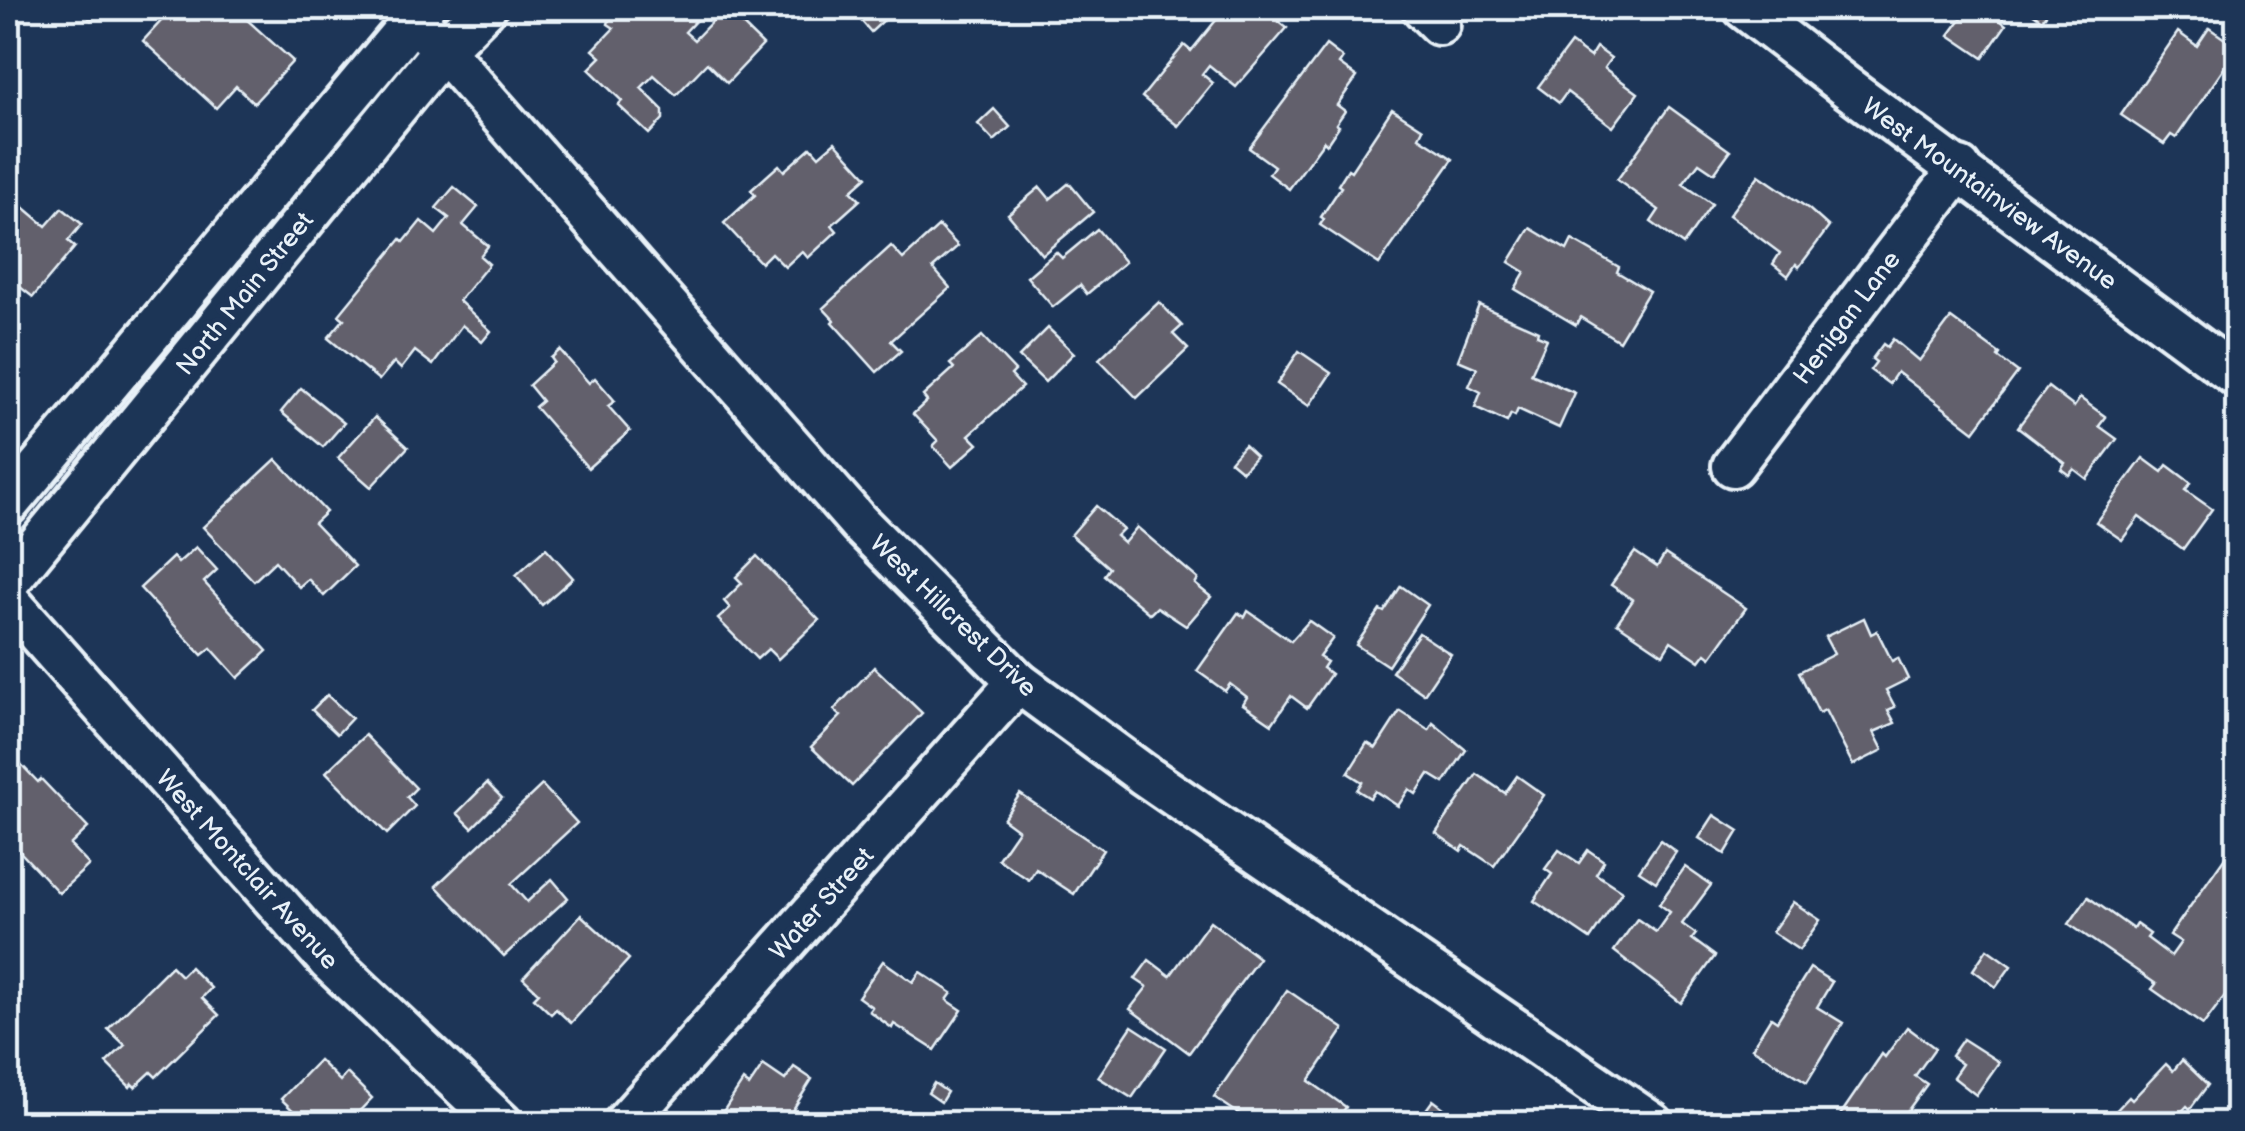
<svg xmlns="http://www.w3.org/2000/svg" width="2245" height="1131" font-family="'Balsamiq Sans',sans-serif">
<rect width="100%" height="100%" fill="#1d3557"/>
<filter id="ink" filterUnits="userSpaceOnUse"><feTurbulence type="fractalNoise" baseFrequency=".01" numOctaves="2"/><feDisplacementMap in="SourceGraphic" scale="20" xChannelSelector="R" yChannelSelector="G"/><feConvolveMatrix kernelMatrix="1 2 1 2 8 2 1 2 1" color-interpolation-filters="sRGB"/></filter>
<g filter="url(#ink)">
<g fill="#62616c" stroke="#e8f1f8" stroke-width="2.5">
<polygon points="80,8 106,8 91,20"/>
<polygon points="173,8 234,8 293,61 254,103 236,86 216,108 143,41"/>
<polygon points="634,8 690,8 699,17 685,32 694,40 725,8 763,45 727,83 707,63 676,95 654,75 641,88 663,110 663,119 649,134 618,105 622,101 589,69 601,57 593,50 614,28 608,24 611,13 624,9 628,13"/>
<polygon points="850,8 894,8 896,9 871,32"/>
<polygon points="1226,8 1289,8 1278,21 1287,28 1236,87 1209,65 1202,74 1213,83 1178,126 1142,97 1184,45 1191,51"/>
<polygon points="1969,8 2009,8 2001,21 2006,25 1983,58 1949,35"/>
<polygon points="2025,8 2051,8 2042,20"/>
<polygon points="2209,28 2238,48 2176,138 2171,135 2164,144 2121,115 2178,32 2197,46"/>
<polygon points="1571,43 1590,57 1596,47 1611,58 1604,68 1638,93 1613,127 1567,92 1559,103 1538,87"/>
<polygon points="1326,45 1343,58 1339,64 1357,77 1337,105 1345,111 1336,124 1339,126 1327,144 1324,141 1289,189 1269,174 1274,166 1249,148"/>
<polygon points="1669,107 1730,151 1714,173 1699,163 1683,184 1712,204 1683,245 1651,222 1659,210 1617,180"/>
<polygon points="994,109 1010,127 994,141 978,124"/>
<polygon points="1392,109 1423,129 1419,137 1453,159 1379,264 1320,225 1324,219 1321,217 1341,187 1338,185 1348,169 1351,171"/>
<polygon points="835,142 867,177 851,191 860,200 832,225 837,231 808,258 802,251 785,267 771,253 761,263 724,223 755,195 751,190 779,165 784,171 811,147 819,156"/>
<polygon points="1759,175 1809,209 1829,227 1799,267 1796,264 1788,276 1773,264 1780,253 1729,215"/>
<polygon points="1069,183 1093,212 1042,255 1008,214 1040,187 1050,199"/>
<polygon points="454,187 478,207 463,225 488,246 480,256 489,264 459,301 491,331 482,342 462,325 433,365 415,351 401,369 394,362 379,380 328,338 344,319 339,315 401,239 404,242 421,221 436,234 449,218 436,208"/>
<polygon points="8,194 46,226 62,208 82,224 68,241 75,247 33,297 20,287 11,298 8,296"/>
<polygon points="939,226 958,246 933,268 950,288 891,341 901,351 877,372 832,322 834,320 823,308 891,246 903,259"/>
<polygon points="1530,228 1567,250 1572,240 1619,267 1617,272 1649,291 1619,341 1580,317 1576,325 1515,289 1525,272 1509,262"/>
<polygon points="1097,229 1125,262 1087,294 1080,285 1053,307 1027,277 1056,252 1062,258"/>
<polygon points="1159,302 1182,326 1173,334 1188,349 1137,398 1099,359"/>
<polygon points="1479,305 1538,331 1537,335 1547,339 1531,374 1575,393 1559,428 1518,409 1515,416 1511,414 1507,422 1475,407 1481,392 1469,386 1477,368 1458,360"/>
<polygon points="1951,318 2000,354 1998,357 2018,372 1974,431 1897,372 1889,384 1870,370 1876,362 1872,359 1883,344 1887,347 1893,339 1919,361"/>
<polygon points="1048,328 1074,353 1045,382 1019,357"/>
<polygon points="982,336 1015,371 1011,375 1022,387 969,435 978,444 952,467 933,446 938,441 913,414 927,401 923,396 954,368 950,364"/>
<polygon points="560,350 589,383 595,378 615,401 608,406 630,431 588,468 535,407 542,401 529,385 554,362 551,358"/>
<polygon points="1299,351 1331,373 1309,406 1277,384"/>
<polygon points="2048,387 2074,407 2080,398 2106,417 2099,426 2117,439 2087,479 2074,469 2069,475 2061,469 2065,463 2018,427"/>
<polygon points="301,388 344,423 323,447 281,412"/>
<polygon points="375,417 408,447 371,487 338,458"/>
<polygon points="1244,445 1256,456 1242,471 1230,461"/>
<polygon points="2143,458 2162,472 2167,465 2191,483 2185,490 2212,509 2183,549 2139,517 2122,540 2096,522"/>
<polygon points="276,459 326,512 314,523 355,566 324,596 308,579 299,587 275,561 254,581 203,527"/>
<polygon points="1096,506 1123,529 1116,536 1124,543 1137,527 1198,579 1195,584 1211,597 1186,626 1157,607 1150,614 1104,575 1109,568 1071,535"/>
<polygon points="196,547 217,570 204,582 267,651 238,678 211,648 202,655 140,588 173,557 178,563"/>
<polygon points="546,548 573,578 542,605 516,575"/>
<polygon points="1635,552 1657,567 1665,554 1746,608 1711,657 1706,653 1700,661 1671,641 1663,654 1617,623 1633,600 1611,585"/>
<polygon points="757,556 819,620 778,659 768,649 757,659 718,619 730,608 724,601 742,583 736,577"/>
<polygon points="1401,586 1428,605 1388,666 1356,645 1380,610 1384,612"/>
<polygon points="1248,611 1291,641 1309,621 1333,638 1319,657 1327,662 1323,668 1331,674 1307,708 1291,696 1272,724 1243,704 1247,697 1230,684 1225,691 1197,671 1238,613 1245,617"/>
<polygon points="1864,618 1871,634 1877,631 1892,661 1898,658 1908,679 1886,690 1895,707 1888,710 1895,723 1874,732 1883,750 1853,765 1825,710 1819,713 1799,672 1834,654 1825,637"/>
<polygon points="1419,633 1451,654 1424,694 1392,672"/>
<polygon points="874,667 922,713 852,786 811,747 841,716 834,710"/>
<polygon points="327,695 352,718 337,734 312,710"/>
<polygon points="1400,711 1429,730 1433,723 1466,750 1444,783 1429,774 1416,794 1409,789 1398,806 1375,791 1370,798 1357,790 1362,782 1348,773 1367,743 1376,748"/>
<polygon points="365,735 416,788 407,797 415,806 387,834 326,772"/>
<polygon points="18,761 38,782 41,779 88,828 70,845 89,865 59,893 8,839 8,771"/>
<polygon points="1477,774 1505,793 1517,776 1544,795 1494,866 1464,846 1461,851 1436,833"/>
<polygon points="487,783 502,798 472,828 457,813"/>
<polygon points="542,785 577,823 511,884 527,902 552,879 568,898 504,956 436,886"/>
<polygon points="1020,794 1103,850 1074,894 1036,869 1029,880 998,859 1018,830 1003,819"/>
<polygon points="1714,815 1739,831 1725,854 1699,838"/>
<polygon points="1660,840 1676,852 1656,882 1639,871"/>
<polygon points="2234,844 2238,847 2238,978 2203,1025 2152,989 2156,984 2069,924 2088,897 2133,929 2136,924 2150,934 2147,938 2171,956 2181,942 2170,935"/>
<polygon points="1559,850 1579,863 1588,850 1604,861 1596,874 1622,891 1590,939 1534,901 1552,874 1545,869"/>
<polygon points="1685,867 1711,885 1682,924 1696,934 1692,939 1715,956 1681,1003 1614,951 1637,919 1656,932 1670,912 1659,904"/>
<polygon points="1793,902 1820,920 1799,950 1772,932"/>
<polygon points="581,915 629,959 571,1023 556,1009 551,1014 534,998 539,993 523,978"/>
<polygon points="1210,921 1259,958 1189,1053 1130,1009 1147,987 1135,979 1149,960 1170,976"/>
<polygon points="1987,949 2011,966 1996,987 1973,970"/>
<polygon points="883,961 913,982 920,972 952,993 947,1000 962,1010 935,1050 894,1024 892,1028 869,1011 872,1007 858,997"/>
<polygon points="171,966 181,976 190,967 211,988 202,998 219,1015 156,1077 151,1072 135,1087 132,1084 130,1087 106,1063 125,1045 108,1029"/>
<polygon points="1810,968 1832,982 1817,1007 1843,1023 1807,1082 1752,1048 1771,1017 1777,1021"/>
<polygon points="1287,990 1344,1029 1309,1081 1346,1107 1341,1115 1350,1124 1254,1124 1214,1097"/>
<polygon points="1132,1026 1166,1048 1132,1098 1098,1077"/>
<polygon points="1907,1027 1935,1048 1915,1076 1927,1084 1898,1124 1834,1124 1882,1054 1885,1057"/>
<polygon points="1963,1039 1999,1062 1976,1095 1953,1077 1962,1064 1951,1056"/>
<polygon points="319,1060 340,1081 347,1073 372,1098 347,1124 299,1124 303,1120 281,1099"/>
<polygon points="2182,1060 2208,1085 2190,1109 2187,1106 2170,1124 2119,1124 2111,1116 2129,1097 2132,1100 2166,1064 2173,1071"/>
<polygon points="763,1065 785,1080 794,1067 812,1079 784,1124 715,1124 743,1081 749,1086"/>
<polygon points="934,1083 947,1092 941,1102 928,1093"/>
<polygon points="1433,1100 1465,1124 1407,1124 1414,1114 1420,1118"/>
</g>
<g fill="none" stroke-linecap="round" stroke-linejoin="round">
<defs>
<g id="minor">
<polyline points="406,8 859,523 1018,682 1143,774 1653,1124"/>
<polyline points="1423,8 1439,24"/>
<polyline points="1744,8 1845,86 2238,377"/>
<polyline points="1733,466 1960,168"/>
<polyline points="8,504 423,8"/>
<polyline points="8,582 444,49 485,8"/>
<polyline points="8,600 329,961 502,1124"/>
<polyline points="624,1124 1018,682"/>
</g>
</defs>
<use href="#minor" stroke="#e8f1f8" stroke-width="48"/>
<use href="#minor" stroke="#1d3557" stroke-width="40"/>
</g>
</g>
<g text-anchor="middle" stroke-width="9" stroke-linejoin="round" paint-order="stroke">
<g font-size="25" fill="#e8f1f8" stroke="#1d3557">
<text transform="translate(1990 193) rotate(36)" y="9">West Mountainview Avenue</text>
<text transform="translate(244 293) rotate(-51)" y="9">North Main Street</text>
<text transform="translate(1846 317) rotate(-53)" y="9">Henigan Lane</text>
<text transform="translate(954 615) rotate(44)" y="9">West Hillcrest Drive</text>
<text transform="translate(248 869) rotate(48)" y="9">West Montclair Avenue</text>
<text transform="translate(821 903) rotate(-48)" y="9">Water Street</text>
</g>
</g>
<rect width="2245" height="1131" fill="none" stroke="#1d3557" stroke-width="40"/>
<rect x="20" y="20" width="2205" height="1091" fill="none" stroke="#e8f1f8" stroke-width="4" filter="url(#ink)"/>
</svg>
